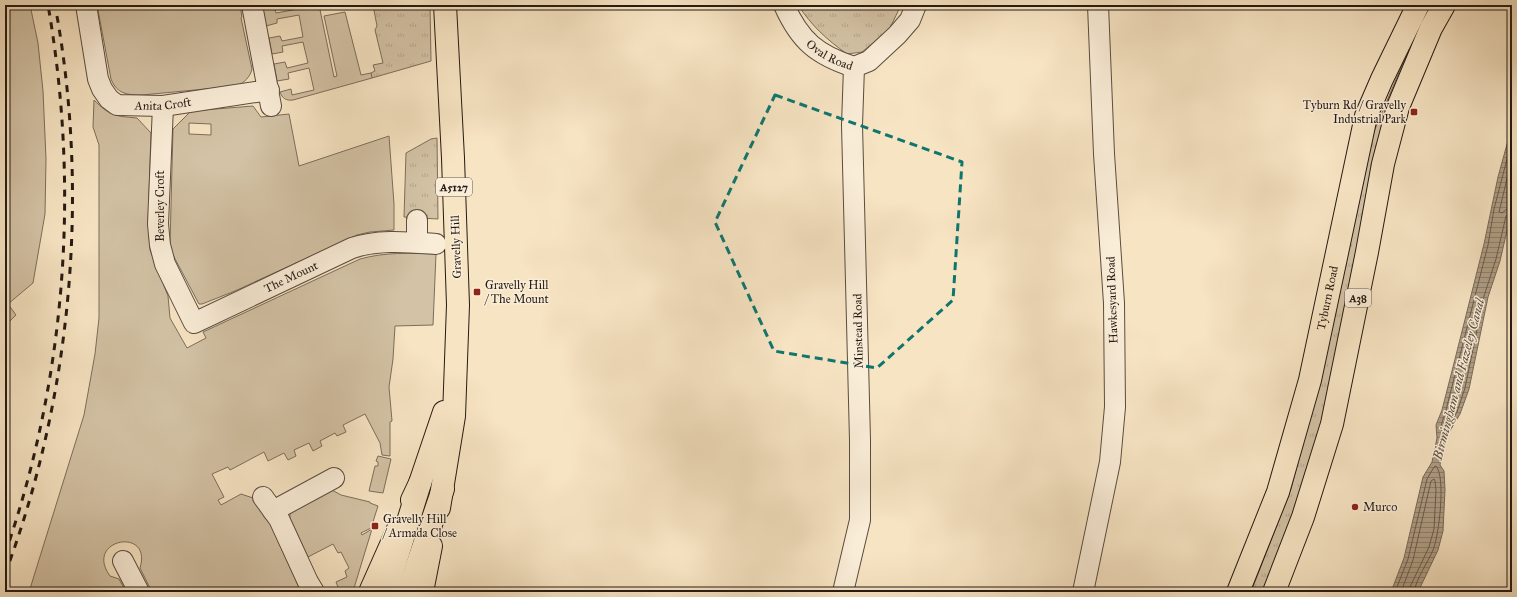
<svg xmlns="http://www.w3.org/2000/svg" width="1517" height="597" font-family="'IM FELL Great Primer',serif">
<defs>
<pattern id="grass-tufts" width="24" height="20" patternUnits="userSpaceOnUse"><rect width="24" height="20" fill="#d3c2a5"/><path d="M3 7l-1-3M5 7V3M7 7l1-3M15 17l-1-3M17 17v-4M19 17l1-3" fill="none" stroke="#b5a68d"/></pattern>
<pattern id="water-rules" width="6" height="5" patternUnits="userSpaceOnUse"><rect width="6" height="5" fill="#b09f87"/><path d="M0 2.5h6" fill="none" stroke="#8f816d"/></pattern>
</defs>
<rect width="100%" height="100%" fill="#f7e4c3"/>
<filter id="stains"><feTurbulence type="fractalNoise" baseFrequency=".005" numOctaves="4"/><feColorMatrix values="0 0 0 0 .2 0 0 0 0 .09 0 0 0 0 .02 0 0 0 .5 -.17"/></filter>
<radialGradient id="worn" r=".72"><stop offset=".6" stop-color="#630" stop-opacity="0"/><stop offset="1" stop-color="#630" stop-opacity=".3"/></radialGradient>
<g fill="url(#grass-tufts)" stroke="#7c6e5c">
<polygon points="373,5 430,5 431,61 372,78 371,73 375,71 373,65 383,63 375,30 377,26"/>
<path d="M 798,5 L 901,5 L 889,30 L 862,52 L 847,54 C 826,39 812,26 798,5 Z"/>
<polygon points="1432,5 1408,69 1327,423 1266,592 1251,592 1291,489 1317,390 1370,141 1405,58"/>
<polygon points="437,138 438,219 404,217 406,153 431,139"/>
</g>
<g fill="#d3c2a5" stroke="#7c6e5c" fill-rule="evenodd">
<polygon points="5,5 30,5 38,43 43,91 46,159 45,214 33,283 8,304 16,315 5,326"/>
<path d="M 97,5 L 240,5 L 242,17 L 241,18 L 252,69 C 250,77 245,82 237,86 L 142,95 C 127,95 117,94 111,79 Z"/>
<path d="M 262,5 L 274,5 L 276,13 L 298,9 L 297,5 L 319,5 L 334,77 L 337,76 L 324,16 L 345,12 L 361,75 L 371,73 L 372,78 L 293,100 C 286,101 282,98 280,92 L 291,89 L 292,95 L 314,90 L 309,68 L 288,73 L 289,79 L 277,81 L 274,64 L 285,62 L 287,68 L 308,63 L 303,42 L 282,46 L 283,52 L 272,54 L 269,38 L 280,36 L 282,41 L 303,37 L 299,15 L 277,19 L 277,23 L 266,26 Z"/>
<path d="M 94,100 C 110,116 115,116 137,118 L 151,133 L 148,222 L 150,250 L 168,296 L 170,318 L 187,348 L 206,338 L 203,332 L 360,259 C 385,252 410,253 436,254 L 433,325 L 395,326 L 393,359 L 389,387 L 392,421 L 390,422 L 390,456 L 382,455 L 380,443 L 365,414 L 343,425 L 346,432 L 337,436 L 335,433 L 320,441 L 322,446 L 313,451 L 309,443 L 294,450 L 296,456 L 288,460 L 284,453 L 268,461 L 264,452 L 232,469 L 230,470 L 228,467 L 212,474 L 224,497 L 218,500 L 221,505 L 241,494 L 253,498 L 271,525 L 301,592 L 152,592 L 140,568 C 153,526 83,539 110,576 L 119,579 L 126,592 L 29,592 L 84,415 L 95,354 L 99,318 L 99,145 L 93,127 Z"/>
<path d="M 253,106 L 261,117 L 289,114 L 299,166 L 389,136 L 394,204 L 394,230 L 370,232 L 357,235 L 235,291 L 202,304 L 199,304 L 173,255 L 170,244 L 173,129 L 191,111 ZM 189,123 L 211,124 L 211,135 L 189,134 Z"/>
<polygon points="378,456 391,459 383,493 369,491 375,466 378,466 378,462 376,461"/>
<polygon points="332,490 341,495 370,502 370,503 378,506 371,528 361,533 362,535 372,529 354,588 351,592 340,592 336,582 347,577 345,571 349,568 341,552 338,553 333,544 308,557 290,518 290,514 292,511"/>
</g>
<polygon fill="url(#water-rules)" stroke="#786a59" points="1512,126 1512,209 1500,261 1488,297 1469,389 1460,414 1445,439 1440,465 1444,471 1445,490 1443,531 1438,550 1418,592 1391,592 1404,558 1423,477 1432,462 1437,438 1436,425 1442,410 1453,367 1484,244 1498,177"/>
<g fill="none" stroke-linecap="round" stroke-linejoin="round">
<g stroke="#6a5c4d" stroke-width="1">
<polyline points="1512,140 1494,209 1488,245 1446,410 1441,426 1442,433 1445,433 1457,412 1465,388 1484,296 1496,259 1506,216 1509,214 1512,213"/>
<polyline points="1512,158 1499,212 1502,213 1507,209 1512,208"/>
<path d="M 1395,592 L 1408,559 L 1427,479 L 1434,467 L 1436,466 C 1446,477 1439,536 1433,550 C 1428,562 1416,579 1414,592"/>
<polyline points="1401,592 1413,560 1431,481 1434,479 1435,481 1436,490 1434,529 1429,547 1410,587 1409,592"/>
</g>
<defs>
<g id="minor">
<path id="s1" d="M 86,5 L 98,79 L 102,89 L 109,99 L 117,105 L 163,106 L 269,90"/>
<polyline points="252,5 271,106"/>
<path id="s2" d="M 784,5 C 800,41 817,55 854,67 L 869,61 L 897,35 L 910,20 L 916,5"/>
<path id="s3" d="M 163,106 L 158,224 L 160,245 L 165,264 L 194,323 L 352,248 C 378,239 408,242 436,244"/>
<polyline points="417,242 417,220"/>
<polyline points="263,497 279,519 308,582 314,592"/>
<polyline points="273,511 334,478"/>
<polyline points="123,561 139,592"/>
<polyline points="843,592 860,520 860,440 852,125 854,67"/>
<polyline points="1083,592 1110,462 1115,407 1114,303 1104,154 1098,5"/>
</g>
<g id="major">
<polyline points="412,500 420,483 444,412"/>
<polyline points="439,508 454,416 458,305 453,158 445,5"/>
<polyline points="370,592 398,529"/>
<polyline points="422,592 431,546"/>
</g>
<g id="highway">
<polyline points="386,592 420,483"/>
<polyline points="408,592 443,489"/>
<path id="s4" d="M 1238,592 L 1278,492 L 1310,380 L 1366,116 L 1382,79 L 1418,5"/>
<polyline points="1274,592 1303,517 1332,424 1367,252 1383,164 1398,107 1431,28 1444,5"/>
</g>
</defs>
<use href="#minor" stroke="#5a4c3f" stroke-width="22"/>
<use href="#major" stroke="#251a13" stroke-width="24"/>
<use href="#highway" stroke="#251a13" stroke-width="24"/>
<use href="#minor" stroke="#faedd8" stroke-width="20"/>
<use href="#major" stroke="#f7e4c3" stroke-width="22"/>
<use href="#highway" stroke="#f7e4c3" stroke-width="22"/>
<g stroke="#251a13" stroke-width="3" stroke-dasharray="7 7" stroke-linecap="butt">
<path d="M 5,554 C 66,378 80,189 48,5"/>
<path d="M 5,574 C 72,396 90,192 55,5"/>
</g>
</g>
<path fill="none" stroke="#0f766e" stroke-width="3" stroke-dasharray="8 5" stroke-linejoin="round" d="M 775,95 L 962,162 L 953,300 L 877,368 L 774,351 L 715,222 Z"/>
<g fill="#8f2418" stroke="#faedd8" stroke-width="1.5">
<rect x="1410" y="108" width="8" height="8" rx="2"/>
<rect x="473" y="288" width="8" height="8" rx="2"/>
<circle cx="1355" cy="507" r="4"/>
<rect x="371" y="522" width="8" height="8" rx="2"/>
</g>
<g text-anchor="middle" stroke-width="3" stroke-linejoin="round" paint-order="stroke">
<g fill="#faedd8" stroke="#65594e" stroke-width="1">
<rect x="436" y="178" width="36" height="18" rx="3"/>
<rect x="1345" y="289" width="26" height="18" rx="3"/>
</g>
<g font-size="11" font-weight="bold" fill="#251a13">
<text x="454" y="191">A5127</text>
<text x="1358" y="302">A38</text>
</g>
<g font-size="12" fill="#251a13" stroke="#faedd8">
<text dy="4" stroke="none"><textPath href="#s2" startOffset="70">Oval Road</textPath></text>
<text dy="4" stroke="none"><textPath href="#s1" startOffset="154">Anita Croft</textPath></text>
<text transform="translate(160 206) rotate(-90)" y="4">Beverley Croft</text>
<text transform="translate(456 247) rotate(-92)" y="4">Gravelly Hill</text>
<text dy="4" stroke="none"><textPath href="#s3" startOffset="332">The Mount</textPath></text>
<text dy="4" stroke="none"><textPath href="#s4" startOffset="308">Tyburn Road</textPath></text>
<text transform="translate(1112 300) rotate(-92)" y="4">Hawkesyard Road</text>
<text transform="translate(858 331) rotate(-91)" y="4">Minstead Road</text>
</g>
<g font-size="12" fill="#251a13" stroke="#faedd8" text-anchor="start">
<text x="1406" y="109" text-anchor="end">Tyburn Rd / Gravelly<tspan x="1406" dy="14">Industrial Park</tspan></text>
<text x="485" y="289">Gravelly Hill<tspan x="485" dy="14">/ The Mount</tspan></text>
<text x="1363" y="511">Murco</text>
<text x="383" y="523">Gravelly Hill<tspan x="383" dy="14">/ Armada Close</tspan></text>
</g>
<g font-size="13" font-style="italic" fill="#5d4f41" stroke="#faedd8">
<text transform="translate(1458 379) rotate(-75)" y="5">Birmingham and Fazeley Canal</text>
</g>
</g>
<rect width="1517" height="597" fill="none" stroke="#f7e4c3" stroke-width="20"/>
<rect x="6" y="6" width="1505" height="585" fill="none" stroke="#251a13" stroke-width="2"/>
<rect x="10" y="10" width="1497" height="577" fill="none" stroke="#251a13"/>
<rect width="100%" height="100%" filter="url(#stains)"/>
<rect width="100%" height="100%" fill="url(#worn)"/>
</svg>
